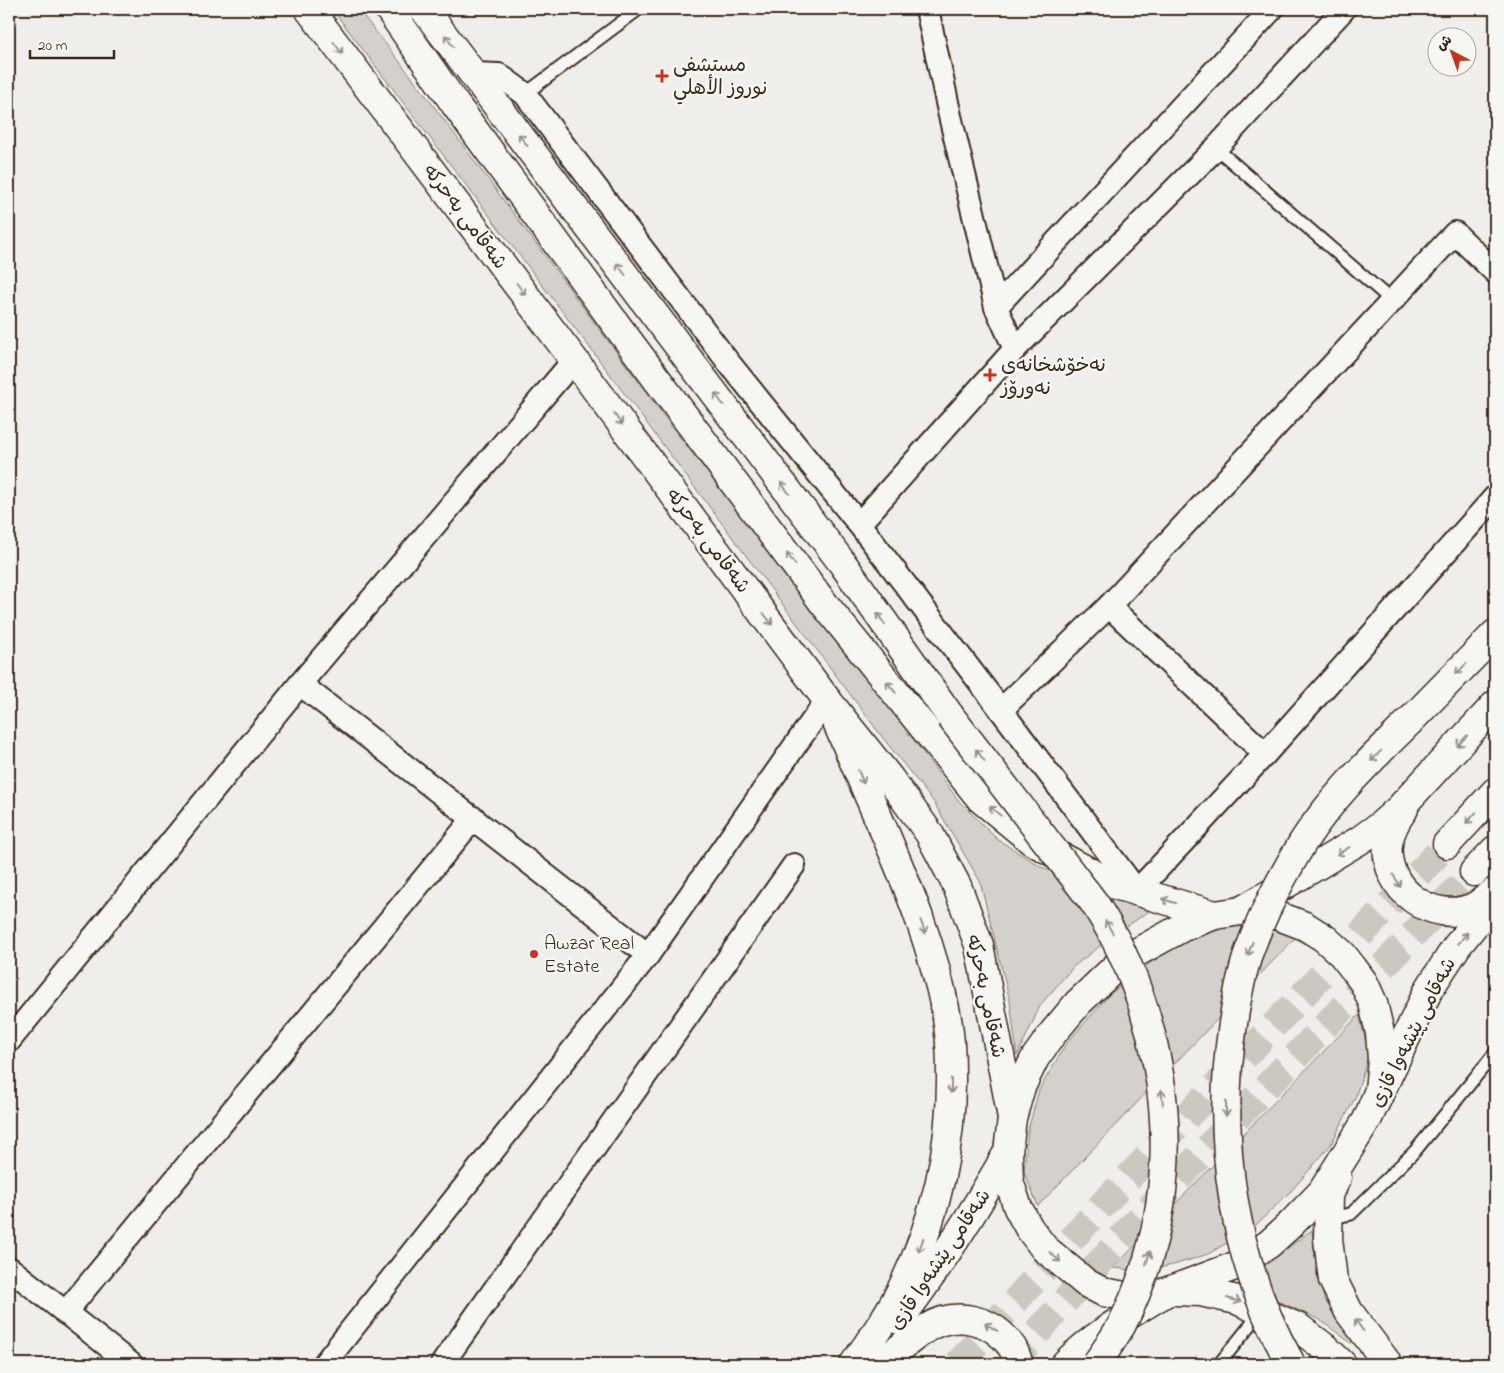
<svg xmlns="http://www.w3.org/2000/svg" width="1504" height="1373" font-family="'Indie Flower','Playpen Sans Arabic',sans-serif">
<rect width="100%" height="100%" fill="#efeeea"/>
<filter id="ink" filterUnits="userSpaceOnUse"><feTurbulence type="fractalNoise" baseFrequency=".02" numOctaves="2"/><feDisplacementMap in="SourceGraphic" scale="10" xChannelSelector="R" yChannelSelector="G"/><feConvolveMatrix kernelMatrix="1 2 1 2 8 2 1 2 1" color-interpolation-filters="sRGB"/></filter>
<g filter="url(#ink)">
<g fill="#d4d1cc" stroke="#887e75">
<polygon points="332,9 358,9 418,85 672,427 868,678 958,800 997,839 1041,867 1106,893 1155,907 1117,933 1074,966 1041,1004 1017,1056 1010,1001 980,881 933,801 883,738 600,361"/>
<polygon points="1247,919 1298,935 1038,1206 1024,1172 1028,1130 1039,1090 1066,1044 1109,995 1151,962 1183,943 1221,926"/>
<polygon points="1359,1015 1369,1054 1355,1098 1330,1146 1292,1190 1254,1227 1208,1254 1177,1264 1145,1271 1113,1268"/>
<polygon points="1312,1230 1315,1258 1324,1299 1354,1340 1351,1343 1320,1320 1276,1300 1233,1289"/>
</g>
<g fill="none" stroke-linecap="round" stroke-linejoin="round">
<g stroke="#cbc7c1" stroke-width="28" stroke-dasharray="28 14" stroke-linecap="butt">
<polyline points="958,1364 1106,1201 1447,844"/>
<polyline points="1009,1364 1133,1225 1474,872"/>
</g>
<defs>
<g id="lane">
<polyline points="525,94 639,9"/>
<polyline points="1216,148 1392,301"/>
<polyline points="1329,1218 1351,1214 1415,1151 1495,1053"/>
<polyline points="1219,1364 1262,1311"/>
</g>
<g id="street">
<polyline points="927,9 950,116 996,307 1015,349"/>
<polyline points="473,74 499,75 525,94 729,363 859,524 1001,710 1137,891 1265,754 1495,497"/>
<polyline points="996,307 1272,9"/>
<polyline points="859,524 1015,349 1216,148 1344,9"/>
<polyline points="1109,606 1265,754"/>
<polyline points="300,684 648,955"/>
<polyline points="1001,710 1109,606 1455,233 1495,272"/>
<polyline points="9,1041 300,684 574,360"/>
<polyline points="9,1268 131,1364"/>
<polyline points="65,1313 474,818"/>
<polyline points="324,1364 648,955 827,700"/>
<polyline points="442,1364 794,865"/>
</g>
<g id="primary">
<polyline points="309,9 574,360 827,700 890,779 929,833 957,886 979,945 1012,1118"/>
<polyline points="389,9 455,104 615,323 822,601 981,799 1032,841 1112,884 1215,915"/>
<polygon points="1241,911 1276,915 1305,926 1324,938 1342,954 1353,968 1364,983 1373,1003 1380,1033 1382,1059 1379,1090 1367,1120 1322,1192 1291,1224 1269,1244 1235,1266 1168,1291 1141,1299 1103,1292 1086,1283 1044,1248 1029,1228 1018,1208 1009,1181 1008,1152 1012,1118 1021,1087 1035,1058 1053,1033 1078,1003 1123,960 1183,927 1215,915"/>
<polyline points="1337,1177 1329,1195 1328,1239 1333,1280 1349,1312 1388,1364"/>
<polyline points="1175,1291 1201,1292 1237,1300 1299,1328 1324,1347 1342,1364"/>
</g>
<g id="highway">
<polyline points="424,9 843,564 950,716"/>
<path d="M 827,700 C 845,741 863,783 881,824 C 908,886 933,947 946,1013 C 950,1032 951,1053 951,1073 C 952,1146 936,1218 904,1284 C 890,1313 872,1338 854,1364"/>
<polyline points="1410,721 1495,634"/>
<path d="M 1404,809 C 1396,820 1390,831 1388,844 C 1383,889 1432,925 1474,907 C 1481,903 1487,898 1493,893"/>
<polyline points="1447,844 1495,792"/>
<polyline points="1474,872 1495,850"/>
<polyline points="1241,911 1360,840 1381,825 1399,809 1495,705"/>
<polyline points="1367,1120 1429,989 1457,946 1495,899"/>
<path d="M 899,1320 C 940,1266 975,1210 1008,1152"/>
<path d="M 882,1364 C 896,1351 911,1338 927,1328 C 956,1310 993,1319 1012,1347 C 1015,1352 1017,1359 1019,1364"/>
<path d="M 1065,1364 C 1095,1334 1132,1313 1168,1291"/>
</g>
</defs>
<use href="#lane" stroke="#3b2a1e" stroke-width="15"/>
<use href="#street" stroke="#3b2a1e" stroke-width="26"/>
<use href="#primary" stroke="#3b2a1e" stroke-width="31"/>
<use href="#highway" stroke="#3b2a1e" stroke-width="31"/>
<use href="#lane" stroke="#f6f6f2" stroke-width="11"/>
<use href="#street" stroke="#f6f6f2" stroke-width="22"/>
<use href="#primary" stroke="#f6f6f2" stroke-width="28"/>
<use href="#highway" stroke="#f6f6f2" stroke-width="28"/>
<defs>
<g id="highway-bridge">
<path d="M 950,716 L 1095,904 C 1107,923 1118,943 1127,964 C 1167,1057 1177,1162 1148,1259 C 1141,1282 1132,1305 1121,1326 C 1113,1339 1105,1352 1096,1364"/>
<path d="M 1291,1364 C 1233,1262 1215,1140 1233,1024 C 1236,1001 1241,977 1248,954 C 1262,915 1281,878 1303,842 C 1332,796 1372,759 1410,721"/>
</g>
</defs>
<use href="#highway-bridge" stroke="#3b2a1e" stroke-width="31" stroke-linecap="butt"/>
<use href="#highway-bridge" stroke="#f6f6f2" stroke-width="28"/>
</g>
<defs><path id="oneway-shaft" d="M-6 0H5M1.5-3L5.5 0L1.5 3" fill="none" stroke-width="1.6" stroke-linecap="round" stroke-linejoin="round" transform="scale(1.25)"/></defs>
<g stroke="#989088">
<use href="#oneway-shaft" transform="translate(449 41) rotate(-127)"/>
<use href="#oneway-shaft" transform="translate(338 48) rotate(53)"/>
<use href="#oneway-shaft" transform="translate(523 140) rotate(-127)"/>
<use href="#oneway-shaft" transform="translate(621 269) rotate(-127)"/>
<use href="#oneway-shaft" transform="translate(521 289) rotate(53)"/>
<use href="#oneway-shaft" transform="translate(719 399) rotate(-127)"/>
<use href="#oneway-shaft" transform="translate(618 419) rotate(53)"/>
<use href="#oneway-shaft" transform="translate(785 488) rotate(-127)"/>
<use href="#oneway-shaft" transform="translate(791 559) rotate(-127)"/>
<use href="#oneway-shaft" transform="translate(768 619) rotate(53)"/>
<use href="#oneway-shaft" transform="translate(881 619) rotate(-125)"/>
<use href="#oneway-shaft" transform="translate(1461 669) rotate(135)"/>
<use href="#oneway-shaft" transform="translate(891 687) rotate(-129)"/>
<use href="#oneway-shaft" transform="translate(1462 741) rotate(133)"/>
<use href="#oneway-shaft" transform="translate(980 755) rotate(-127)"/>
<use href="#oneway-shaft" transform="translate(1376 756) rotate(134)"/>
<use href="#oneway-shaft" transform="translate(861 777) rotate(67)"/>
<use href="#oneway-shaft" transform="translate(995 811) rotate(-141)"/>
<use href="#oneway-shaft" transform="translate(1471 818) rotate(133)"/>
<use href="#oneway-shaft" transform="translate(1343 851) rotate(149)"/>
<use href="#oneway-shaft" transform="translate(1397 881) rotate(59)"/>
<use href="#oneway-shaft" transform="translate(1169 901) rotate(-163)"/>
<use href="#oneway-shaft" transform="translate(923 927) rotate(70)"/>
<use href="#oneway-shaft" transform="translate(1109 927) rotate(-120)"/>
<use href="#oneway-shaft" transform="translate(1463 938) rotate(-51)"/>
<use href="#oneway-shaft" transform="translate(1250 949) rotate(110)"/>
<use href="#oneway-shaft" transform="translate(951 1086) rotate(89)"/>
<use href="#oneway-shaft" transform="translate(1162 1097) rotate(-97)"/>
<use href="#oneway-shaft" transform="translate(1226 1109) rotate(90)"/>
<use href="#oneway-shaft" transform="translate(921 1245) rotate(109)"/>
<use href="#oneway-shaft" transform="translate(1055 1257) rotate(42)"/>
<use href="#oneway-shaft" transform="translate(1148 1258) rotate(-73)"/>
<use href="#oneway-shaft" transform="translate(1234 1300) rotate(16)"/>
<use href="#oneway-shaft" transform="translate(1359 1325) rotate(-126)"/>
<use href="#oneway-shaft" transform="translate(991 1327) rotate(-149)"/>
</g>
</g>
<g fill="#c8321e" stroke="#f6f6f2" stroke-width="2">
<path d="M659.5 68.5h5v5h5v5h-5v5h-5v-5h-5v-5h5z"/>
<path d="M987.5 367.5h5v5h5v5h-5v5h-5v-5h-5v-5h5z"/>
<circle cx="534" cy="954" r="5"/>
</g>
<g text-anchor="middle" stroke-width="4.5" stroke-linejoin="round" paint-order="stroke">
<g font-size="20" fill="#3b2a1e" stroke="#f6f6f2" text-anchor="start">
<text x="673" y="71">مستشفى<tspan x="673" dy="23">نوروز الأهلي</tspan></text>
<text x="1001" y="371">نەخۆشخانەی<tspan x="1001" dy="23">نەورۆز</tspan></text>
<text x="544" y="949">Awzar Real<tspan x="544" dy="23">Estate</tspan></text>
</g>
<g font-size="20" fill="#3b2a1e" stroke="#f6f6f2">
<text transform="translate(466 216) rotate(53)" y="7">شەقامی بەحرکە</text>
<text transform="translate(709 540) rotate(53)" y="7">شەقامی بەحرکە</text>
<text transform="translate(987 996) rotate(78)" y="7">شەقامی بەحرکە</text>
<text transform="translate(1412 1032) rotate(-63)" y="7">شەقامی پێشەوا قازی</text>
<text transform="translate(939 1259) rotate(-56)" y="7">شەقامی پێشەوا قازی</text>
</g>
</g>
<rect width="1504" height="1373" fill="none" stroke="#f6f6f2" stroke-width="30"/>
<rect x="15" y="15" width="1474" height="1343" fill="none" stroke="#3b2a1e" stroke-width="2" filter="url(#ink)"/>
<g transform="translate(1452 52) rotate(319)"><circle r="24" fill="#f6f6f2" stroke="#aba49d"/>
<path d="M0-4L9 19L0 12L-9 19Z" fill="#c8321e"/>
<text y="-8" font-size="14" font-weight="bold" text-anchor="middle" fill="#3b2a1e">ش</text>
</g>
<path d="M30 50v8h84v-8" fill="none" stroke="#3b2a1e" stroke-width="2.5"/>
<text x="38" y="50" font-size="15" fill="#3b2a1e" stroke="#f6f6f2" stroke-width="4" paint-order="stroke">20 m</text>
</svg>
